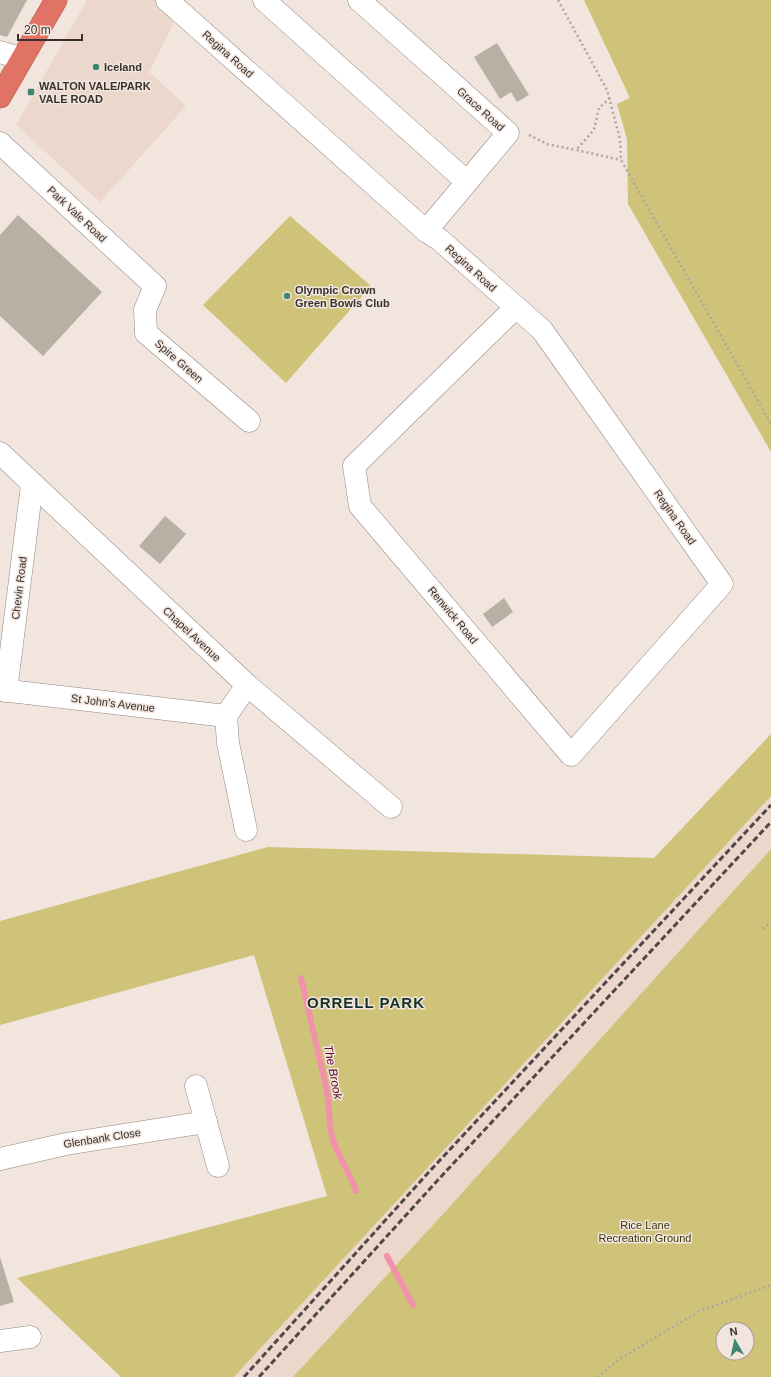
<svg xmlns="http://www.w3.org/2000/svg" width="771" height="1377" font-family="Helvetica,sans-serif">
<rect width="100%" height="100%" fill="#f2e5dd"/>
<g fill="#ebd7cb">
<polygon points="87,0 177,0 172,27 149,72 186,106 100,202 16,125"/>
<polygon points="771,796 771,849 444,1213 293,1377 234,1377"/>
</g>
<g fill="#cec378" fill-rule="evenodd">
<polygon points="584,0 771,0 771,452 628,204 627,139 617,104 630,98"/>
<polygon points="290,216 371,286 286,383 203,305"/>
<polygon points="771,734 771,796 234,1377 121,1377 17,1278 327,1196 254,955 0,1025 0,921 268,847 654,858"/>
<path d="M 771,849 L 771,1377 L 293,1377 L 444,1213 ZM 723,1329 L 747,1329 L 747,1353 L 723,1353 Z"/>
</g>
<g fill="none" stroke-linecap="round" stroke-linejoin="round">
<g stroke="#f192ab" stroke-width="6">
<path d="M 301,978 L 327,1091 C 330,1107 328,1124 333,1140 C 339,1158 350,1173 356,1191"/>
<polyline points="387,1256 413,1305"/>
</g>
</g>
<g fill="#b7b0a5">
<polygon points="0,0 27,0 7,37 0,35"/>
<polygon points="497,43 529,95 517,102 511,92 500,99 474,57"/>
<polygon points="18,215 102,292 43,356 0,316 0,235"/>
<polygon points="165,516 186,534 160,564 139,546"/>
<polygon points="504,598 513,612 492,627 483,614"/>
<polygon points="0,1257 14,1302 0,1306"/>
</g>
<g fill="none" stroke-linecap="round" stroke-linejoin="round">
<defs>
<g id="minor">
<polyline points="167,0 426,231 440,240 542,330 722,584 571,755 360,506 354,466 516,307"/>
<polyline points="264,0 467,182"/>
<polyline points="359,0 508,133 426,231"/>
<polyline points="0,52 21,58"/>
<polyline points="0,143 155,286 145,310 146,333 249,421"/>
<polyline points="0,453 247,685 391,807"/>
<polyline points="0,690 226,716"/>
<polyline points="6,691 32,485"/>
<polyline points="246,830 228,743 226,716 247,685"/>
<polyline points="196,1086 218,1166"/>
<polyline points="0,1159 66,1144 206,1122"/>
<polyline points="0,1341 30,1337"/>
</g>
<polyline id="highway" points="0,97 56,0"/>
</defs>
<use href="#minor" stroke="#938780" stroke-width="23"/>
<use href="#highway" stroke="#a65c53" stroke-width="23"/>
<g stroke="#b0a59f" stroke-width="2.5" stroke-dasharray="2 3" stroke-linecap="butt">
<polyline points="558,0 607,90 620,139 621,160 771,424"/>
<polyline points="610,98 599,108 594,130 576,150 621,160"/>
<polyline points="529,135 547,144 576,150"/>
<polyline points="763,929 771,922"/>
<polyline points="597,1377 621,1358 700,1311 771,1285"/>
</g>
<use href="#minor" stroke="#fff" stroke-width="22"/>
<use href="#highway" stroke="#e17366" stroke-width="22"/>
<g stroke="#4f4945" stroke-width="3" stroke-dasharray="6 3" stroke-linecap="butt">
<polyline points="244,1377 428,1173 771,805"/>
<polyline points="259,1377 437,1181 771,822"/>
</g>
</g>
<g fill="#428372" stroke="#f2e5dd" stroke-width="1.5">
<circle cx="96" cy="67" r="4"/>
<rect x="27" y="88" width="8" height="8" rx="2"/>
<circle cx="287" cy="296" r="4"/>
</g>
<g text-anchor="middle" stroke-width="3" stroke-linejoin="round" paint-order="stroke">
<g font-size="11" fill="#37322f" stroke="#f2e5dd">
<text transform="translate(228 54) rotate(42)" y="4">Regina Road</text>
<text transform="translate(481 109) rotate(42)" y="4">Grace Road</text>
<text transform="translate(77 214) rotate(43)" y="4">Park Vale Road</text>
<text transform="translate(471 268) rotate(42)" y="4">Regina Road</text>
<text transform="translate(179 361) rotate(41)" y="4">Spire Green</text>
<text transform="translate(675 517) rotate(55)" y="4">Regina Road</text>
<text transform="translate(19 588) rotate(-83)" y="4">Chevin Road</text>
<text transform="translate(453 615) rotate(50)" y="4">Renwick Road</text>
<text transform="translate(192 634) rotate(43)" y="4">Chapel Avenue</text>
<text transform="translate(113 703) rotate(7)" y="4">St John's Avenue</text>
<text transform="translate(102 1138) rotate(-9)" y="4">Glenbank Close</text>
</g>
<g font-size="11" font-weight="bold" fill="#37322f" stroke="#f2e5dd" text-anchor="start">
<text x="104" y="71">Iceland</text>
<text x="39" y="90">WALTON VALE/PARK<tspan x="39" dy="13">VALE ROAD</tspan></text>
<text x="295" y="294">Olympic Crown<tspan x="295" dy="13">Green Bowls Club</tspan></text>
</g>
<g font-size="11" fill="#3c360d" stroke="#f2e5dd">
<text x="645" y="1229">Rice Lane<tspan x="645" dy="13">Recreation Ground</tspan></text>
</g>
<g font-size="12" font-style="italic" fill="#600d2e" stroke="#f2e5dd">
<text transform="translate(333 1072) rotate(79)" y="4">The Brook</text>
</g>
<g font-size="15" font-weight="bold" letter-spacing="1" fill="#113129" stroke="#f2e5dd">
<text x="366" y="1008">ORRELL PARK</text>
</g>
</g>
<g transform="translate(735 1341) rotate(351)"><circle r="19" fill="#f2e5dd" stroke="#a79d97"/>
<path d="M0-3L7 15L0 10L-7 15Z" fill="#428372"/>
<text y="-6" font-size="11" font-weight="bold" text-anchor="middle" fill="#37322f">N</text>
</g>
<path d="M18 34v6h64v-6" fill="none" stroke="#37322f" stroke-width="2"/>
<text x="24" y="34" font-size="12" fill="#37322f" stroke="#f2e5dd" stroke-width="3" paint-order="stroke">20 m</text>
</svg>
